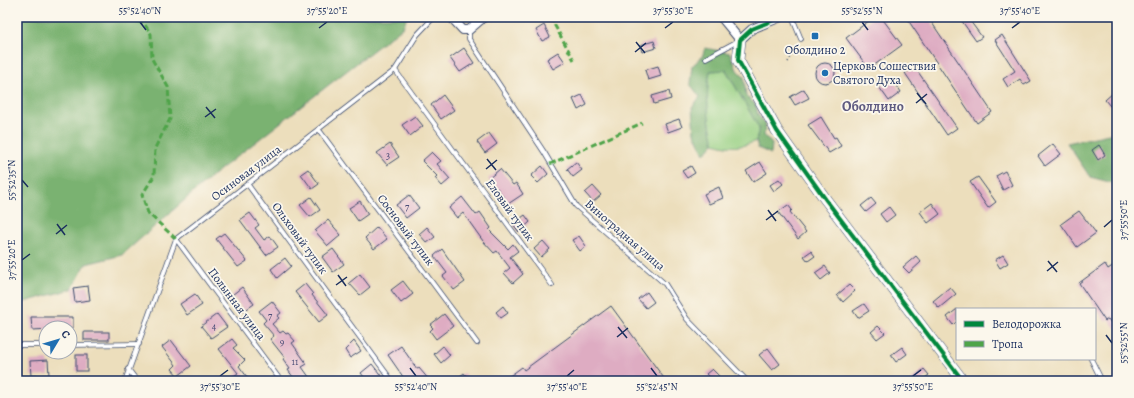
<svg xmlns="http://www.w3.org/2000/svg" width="1134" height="398" font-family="Alegreya,serif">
<rect width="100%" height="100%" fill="#fbf7ec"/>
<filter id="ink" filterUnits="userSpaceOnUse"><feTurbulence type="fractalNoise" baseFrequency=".025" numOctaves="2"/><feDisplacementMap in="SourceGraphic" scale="8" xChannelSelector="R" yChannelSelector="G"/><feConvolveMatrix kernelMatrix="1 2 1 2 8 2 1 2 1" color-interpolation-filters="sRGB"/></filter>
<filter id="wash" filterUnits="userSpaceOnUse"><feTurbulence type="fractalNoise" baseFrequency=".012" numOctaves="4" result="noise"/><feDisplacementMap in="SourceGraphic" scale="16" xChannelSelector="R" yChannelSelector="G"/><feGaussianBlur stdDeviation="0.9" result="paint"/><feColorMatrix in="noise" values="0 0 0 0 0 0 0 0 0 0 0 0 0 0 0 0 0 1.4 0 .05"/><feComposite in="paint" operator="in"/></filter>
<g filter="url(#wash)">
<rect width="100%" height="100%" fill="#ecdebc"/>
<path fill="#98d083" stroke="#5a8070" d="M 726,70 L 759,128 L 756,141 C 740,148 730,148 714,143 C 708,119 705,96 710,71 Z"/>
<g fill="#7ab271" stroke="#4a7068">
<polygon points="17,17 407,17 403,27 212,176 122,255 86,264 72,289 17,304"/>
<path d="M 705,48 L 730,53 L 737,70 L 744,77 L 746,96 L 756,105 L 758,115 L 766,124 L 764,135 L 772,144 L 771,154 L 758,148 L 756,141 L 759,128 L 726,70 L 710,71 C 705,96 708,119 714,143 L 704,154 L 694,133 L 692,107 L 700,97 L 690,84 L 692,66 L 702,57 Z"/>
<polygon points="1117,131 1117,184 1090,177 1067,143 1109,134"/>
</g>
<g id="blocks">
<g fill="#deacc2">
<polygon points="874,17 881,17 902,45 869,69 846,38"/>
<polygon points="906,17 928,17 992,112 977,123"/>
<polygon points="959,17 967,17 982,37 976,41"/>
<polygon points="544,25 550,37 542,41 536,30"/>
<polygon points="1002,35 1031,81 1024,85 1020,79 1008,87 1003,79 1015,71 995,40"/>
<polygon points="654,41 656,48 642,52 640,45"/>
<polygon points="464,48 474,63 460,72 450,58"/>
<polygon points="558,52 565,62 553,69 547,59"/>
<circle cx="825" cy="73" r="10"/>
<polygon points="658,66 661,76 648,80 645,70"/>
<polygon points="914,66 957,128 947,135 905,73"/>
<polygon points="892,78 901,92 889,101 879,87"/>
<polygon points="804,89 809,98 795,105 790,97"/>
<polygon points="669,91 671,99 654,104 652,96"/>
<polygon points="1114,92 1117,96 1117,100 1110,106 1105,100"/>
<polygon points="443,95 454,110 441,119 431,105"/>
<polygon points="582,95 587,105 578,110 573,99"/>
<polygon points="415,116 423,126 410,136 402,125"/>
<polygon points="821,117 834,138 836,137 841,146 829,153 808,125"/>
<polygon points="679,119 682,127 668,132 665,124"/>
<polygon points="489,133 497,144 485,153 477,142"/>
<polygon points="390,144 399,157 387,165 377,153"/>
<polygon points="1053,144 1061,154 1045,166 1038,156"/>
<polygon points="1099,145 1105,155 1098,160 1092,150"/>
<polygon points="432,152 441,161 437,164 450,179 442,186 435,178 437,176 422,161"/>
<polygon points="576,162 582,170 573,177 567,169"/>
<polygon points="760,162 767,173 753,182 746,171"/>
<polygon points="542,166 548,174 538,183 531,176"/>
<polygon points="691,166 695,173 687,178 682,171"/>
<polygon points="308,169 319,184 312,189 301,174"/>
<polygon points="500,169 513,185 516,183 523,194 508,204 497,188 496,189 488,179"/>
<polygon points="1005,171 1012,185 1003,190 996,176"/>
<polygon points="978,177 996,202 988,208 970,182"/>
<polygon points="779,179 783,184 774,191 770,185"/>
<polygon points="593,186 601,195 593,202 585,193"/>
<polygon points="719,187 723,198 709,204 704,194"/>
<polygon points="409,195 419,208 406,218 396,205"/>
<polygon points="311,197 320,210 310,217 300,205"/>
<polygon points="462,197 476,215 480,212 491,228 489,230 508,249 513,244 518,251 510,257 523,274 513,283 504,273 510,268 497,251 494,253 483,241 463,213 457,218 449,208"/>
<polygon points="871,198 876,204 866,212 861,206"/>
<polygon points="360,201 368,214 358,221 349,208"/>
<polygon points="932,203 940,214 928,223 920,212"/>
<polygon points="788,205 792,210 790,212 806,232 798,239 778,212"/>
<polygon points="889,207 895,215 886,222 880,214"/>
<polygon points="1079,211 1096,233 1077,247 1061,224"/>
<polygon points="250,213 259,225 255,228 264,240 270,236 278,247 266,255 240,220"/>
<polygon points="525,215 530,222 519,232 513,224"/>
<polygon points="328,220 341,235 328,246 315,231"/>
<polygon points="377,227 387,239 374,249 365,238"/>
<polygon points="427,227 435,237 427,243 419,234"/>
<polygon points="224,233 247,261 238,267 216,239"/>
<polygon points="579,236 586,246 580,251 572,240"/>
<polygon points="543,241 550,249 541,257 534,249"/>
<polygon points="333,249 344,264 333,272 322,257"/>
<polygon points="442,249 465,282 454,290 443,276 447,273 434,256"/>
<polygon points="811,251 815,256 808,261 804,256"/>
<polygon points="1003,255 1008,263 1000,268 995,260"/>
<polygon points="916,256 921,262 909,273 903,267"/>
<polygon points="285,258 291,266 277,278 271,269"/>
<polygon points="1117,263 1117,330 1108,319 1105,321 1079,283 1105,264 1108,269"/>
<polygon points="825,266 830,273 821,280 815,273"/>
<polygon points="360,274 370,287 360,295 349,283"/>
<polygon points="403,281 413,294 401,303 391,290"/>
<polygon points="305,284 313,294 312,295 328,315 319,322 295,292"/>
<polygon points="849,285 855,291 843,302 837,295"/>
<polygon points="88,286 90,300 75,302 73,288"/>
<polygon points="242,287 254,304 244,311 232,295"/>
<polygon points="950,287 956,294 939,308 933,301"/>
<polygon points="647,292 654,302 646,308 638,299"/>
<polygon points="195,294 202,305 187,315 180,304"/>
<polygon points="272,301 281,313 277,316 279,318 272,324 280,333 283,331 286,334 288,333 295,341 292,343 307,364 302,367 312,381 296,381 288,370 290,369 283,359 285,358 270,339 274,336 263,323 266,320 259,311"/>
<polygon points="864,304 869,311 858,318 853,311"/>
<polygon points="503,306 508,313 501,318 496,312"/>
<polygon points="611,306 666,381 503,381 522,367 524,370"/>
<polygon points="957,309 957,321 953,325 947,317"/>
<polygon points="217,314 227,327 211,338 201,326"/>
<polygon points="444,314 453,326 436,339 430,331 433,328 430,325"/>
<polygon points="31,317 73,317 73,328 32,330"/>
<polygon points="878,326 885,333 877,339 871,332"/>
<rect x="84" y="332" width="25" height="8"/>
<polygon points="232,339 237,345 233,348 245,360 239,366 250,381 227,381 238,373 219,349"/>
<polygon points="171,340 191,366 178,376 172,369 176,365 162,347"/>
<polygon points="354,341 361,351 350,358 345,350"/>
<polygon points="401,346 417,369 419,368 430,381 406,381 388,355"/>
<polygon points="443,346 450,355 441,363 434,354"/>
<polygon points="902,347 907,354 896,362 891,355"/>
<polygon points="768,348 780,364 772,370 759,355"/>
<rect x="76" y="355" width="11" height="16"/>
<polygon points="48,360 49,375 31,376 30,361"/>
<polygon points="372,364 383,378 379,381 367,381 361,373"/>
<polygon points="712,369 719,376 713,381 706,374"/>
<polygon points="924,369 929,375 921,381 910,381"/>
<polygon points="464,373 470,381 454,381"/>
</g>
</g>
</g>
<g filter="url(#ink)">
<use href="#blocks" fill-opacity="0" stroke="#3a496c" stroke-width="1"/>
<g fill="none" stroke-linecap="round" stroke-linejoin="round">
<defs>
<g id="lane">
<polyline points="792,17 801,39"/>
<polyline points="469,30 469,39 544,152 576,206 665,284 687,319 747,381"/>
<polyline points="706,58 738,41"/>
<polyline points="395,70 552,285"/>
<polyline points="319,130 477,343"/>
<polyline points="248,185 392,381"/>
<polyline points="176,239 281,381"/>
<polyline points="19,345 46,345"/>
<polyline points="70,345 139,344"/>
<polyline points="1091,359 1102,381"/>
<polyline points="128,369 137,381"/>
<polyline points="125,381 176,239 395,70 417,35 434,17"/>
</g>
<g id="street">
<polyline points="451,17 463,30 469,30 484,17"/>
<polyline points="721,17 740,40 752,29 781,17"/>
</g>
<polyline id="secondary" points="740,40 738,60 777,131 826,200 963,381"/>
</defs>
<use href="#lane" stroke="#3a496c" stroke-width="5.5"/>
<use href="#street" stroke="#3a496c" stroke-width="10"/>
<use href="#secondary" stroke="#3a496c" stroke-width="12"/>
<polyline stroke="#3a496c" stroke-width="1.5" stroke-dasharray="1 3" stroke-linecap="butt" points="788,62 798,45"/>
<use href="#lane" stroke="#fff" stroke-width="4"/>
<use href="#street" stroke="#fff" stroke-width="8"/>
<use href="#secondary" stroke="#fff" stroke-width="11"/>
<g stroke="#4fa44a" stroke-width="3" stroke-dasharray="6 3" stroke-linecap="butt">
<polyline points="129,17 145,25 151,34 152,59 168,87 170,119 155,148 154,176 142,195 148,213 176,239"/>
<polyline points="550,17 574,60"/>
<polyline points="550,164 642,123"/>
</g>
<defs>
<polyline id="cycleway" points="781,17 752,29 740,40 738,60 777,131 826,200 963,381"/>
</defs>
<use href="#cycleway" stroke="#fbf7ec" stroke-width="6"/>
<use href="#cycleway" stroke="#00873e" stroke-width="4"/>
</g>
</g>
<path fill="none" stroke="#1b2f5e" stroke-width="1.5" d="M 140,22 L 146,30M 862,22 L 868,30M 319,28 L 327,22M 665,28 L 673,22M 1012,28 L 1020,22M 636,42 L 645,53M 635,52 L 646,43M 917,93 L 926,104M 916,103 L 927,94M 206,107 L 215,118M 205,117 L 216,109M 487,159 L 496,170M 486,169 L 497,160M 22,180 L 28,187M 768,210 L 776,221M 766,220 L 778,211M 57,224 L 65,235M 1104,227 L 1112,220M 56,234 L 67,225M 22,260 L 30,254M 1048,261 L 1057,272M 1047,271 L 1058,262M 338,275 L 346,286M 336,285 L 347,277M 618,327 L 627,338M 1106,335 L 1112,343M 617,337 L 628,328M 410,368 L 416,376M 651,368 L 657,376M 220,376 L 228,370M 567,376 L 574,370M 913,376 L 921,370"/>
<g fill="#1f6fb2" stroke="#fbf7ec" stroke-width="1.5">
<rect x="811" y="32" width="8" height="8" rx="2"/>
<circle cx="825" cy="73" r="4"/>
</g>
<g text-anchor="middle" stroke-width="3.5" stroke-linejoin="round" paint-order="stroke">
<g font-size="10" fill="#4c4e77">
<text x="388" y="159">3</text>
<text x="407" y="210">7</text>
<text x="270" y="319">7</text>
<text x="214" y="330">4</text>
<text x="282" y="345">9</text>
<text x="295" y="365">11</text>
</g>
<g font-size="12" fill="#1b2f5e" stroke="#fbf7ec">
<text x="815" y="54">Оболдино 2</text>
<text x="833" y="70" text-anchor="start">Церковь Сошествия<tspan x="833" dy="14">Святого Духа</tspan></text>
</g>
<g font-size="12" fill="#1b2f5e" stroke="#fbf7ec">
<text transform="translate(246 173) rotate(-37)" y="4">Осиновая улица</text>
<text transform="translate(510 210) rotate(54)" y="4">Еловый тупик</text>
<text transform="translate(406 230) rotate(53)" y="4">Сосновый тупик</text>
<text transform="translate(625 235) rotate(41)" y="4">Виноградная улица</text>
<text transform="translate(300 238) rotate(54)" y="4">Ольховый тупик</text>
<text transform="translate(237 304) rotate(53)" y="4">Полынная улица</text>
</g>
<g font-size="14" font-weight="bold" fill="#5f5b81" stroke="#fbf7ec">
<text x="873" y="111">Оболдино</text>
</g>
</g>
<rect width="1134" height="398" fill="none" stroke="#fbf7ec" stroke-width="44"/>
<rect x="956" y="308" width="140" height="52" fill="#fbf7ec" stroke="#a1a7b3"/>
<rect x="964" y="321" width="20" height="6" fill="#00873e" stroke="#a1a7b3"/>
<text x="992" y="328" font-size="12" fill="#1b2f5e">Велодорожка</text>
<rect x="964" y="341" width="20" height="6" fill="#4fa44a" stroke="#a1a7b3"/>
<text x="992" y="348" font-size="12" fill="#1b2f5e">Тропа</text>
<g transform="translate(58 340) rotate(52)"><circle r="19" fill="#fbf7ec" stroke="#a1a7b3"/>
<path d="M0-3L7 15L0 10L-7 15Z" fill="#1f6fb2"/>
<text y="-6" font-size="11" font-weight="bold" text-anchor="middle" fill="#1b2f5e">С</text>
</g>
<rect x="22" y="22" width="1090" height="354" fill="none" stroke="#1b2f5e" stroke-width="1.5"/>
<g font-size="10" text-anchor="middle" fill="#1b2f5e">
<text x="140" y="14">55°52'40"N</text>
<text x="327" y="14">37°55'20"E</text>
<text x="673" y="14">37°55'30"E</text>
<text x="862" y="14">55°52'55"N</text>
<text x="1020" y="14">37°55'40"E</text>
<text transform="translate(11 180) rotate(-90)" y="4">55°52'35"N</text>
<text transform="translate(1123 220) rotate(-90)" y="4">37°55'50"E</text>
<text transform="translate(11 260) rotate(-90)" y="4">37°55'20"E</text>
<text transform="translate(1123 343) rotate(-90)" y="4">55°52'55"N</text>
<text x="220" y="390">37°55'30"E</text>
<text x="416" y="390">55°52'40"N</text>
<text x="567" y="390">37°55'40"E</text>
<text x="657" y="390">55°52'45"N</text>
<text x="913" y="390">37°55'50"E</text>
</g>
</svg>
